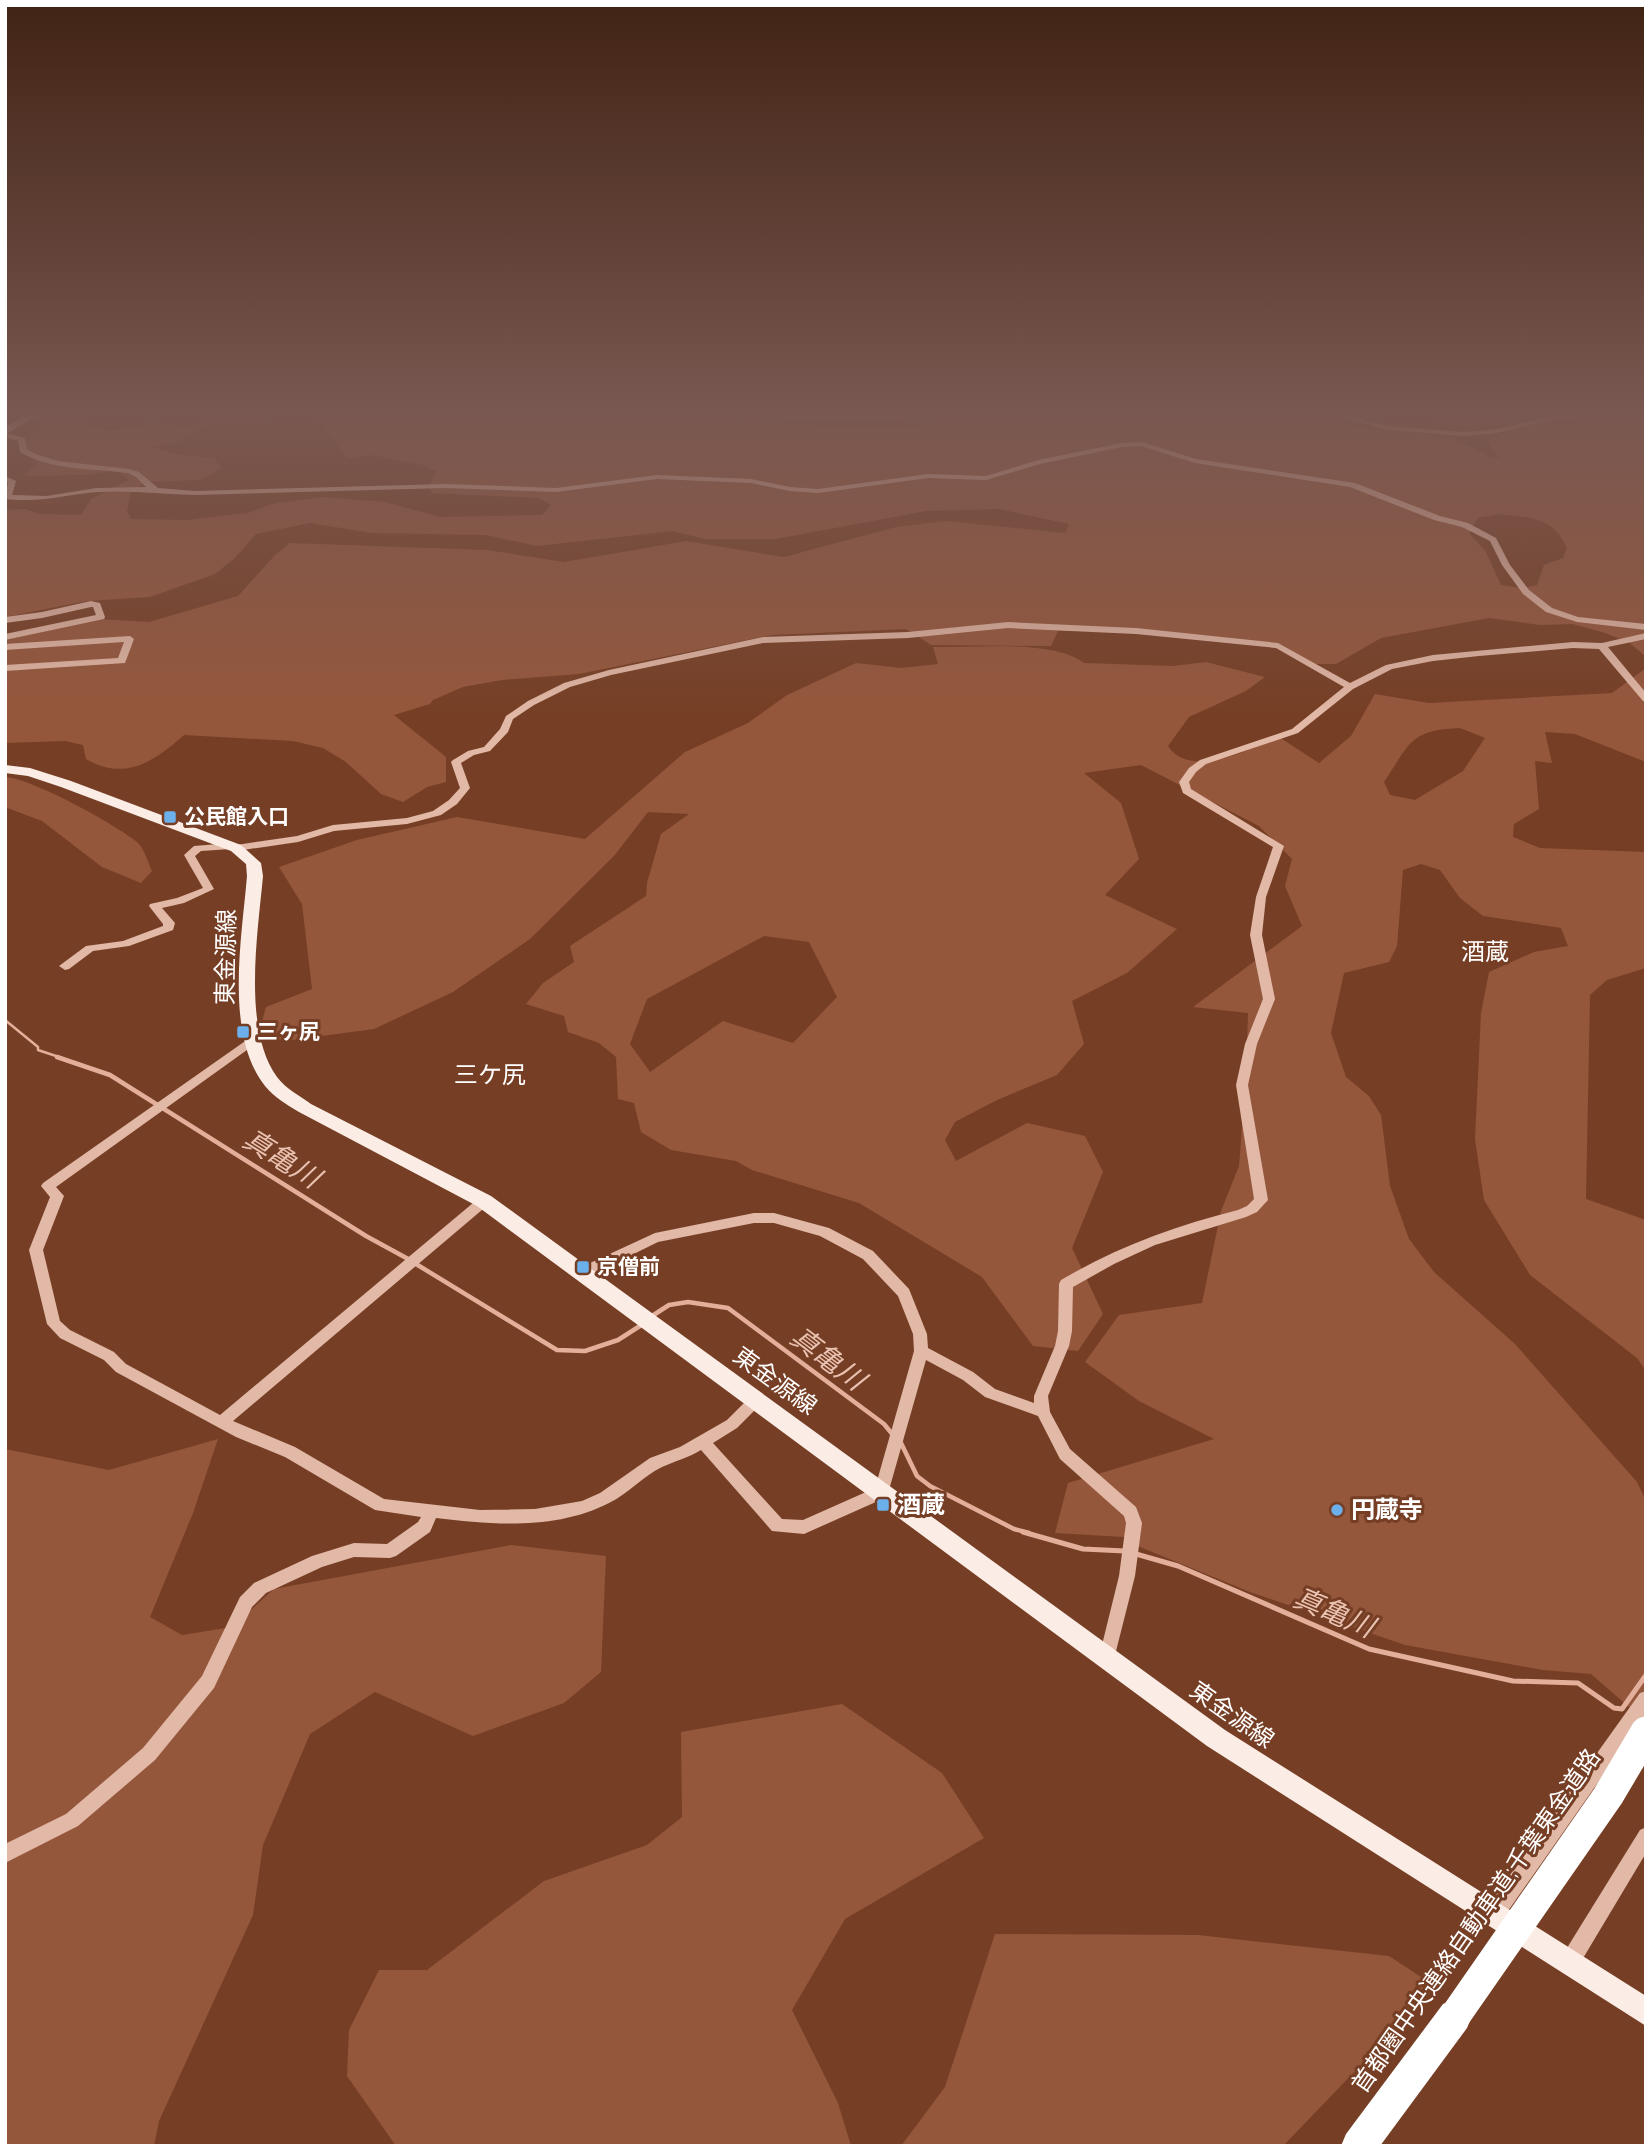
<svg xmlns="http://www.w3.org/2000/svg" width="1651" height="2151" font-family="Raleway,'Noto Sans JP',sans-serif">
<rect width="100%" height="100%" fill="#763f25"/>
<g fill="#95573c" fill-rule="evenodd">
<path d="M 78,413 L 83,413 L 87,426 L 110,431 L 150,423 L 190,426 L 242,416 L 244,413 L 676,413 L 726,421 L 896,429 L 1006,413 L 1306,413 L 1368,429 L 1452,437 L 1491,457 L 1500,458 L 1488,443 L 1490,437 L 1547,421 L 1646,419 L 1646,657 L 1630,643 L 1605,633 L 1573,624 L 1540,625 L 1489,618 L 1381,638 L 1336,664 L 1312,664 L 1274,647 L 1220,637 L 1104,630 L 1058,631 L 1051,646 L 931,645 L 906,629 L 772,635 L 579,674 L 502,680 L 463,687 L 433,700 L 430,704 L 394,715 L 446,757 L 446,782 L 427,787 L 403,802 L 381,794 L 346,762 L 323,748 L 293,741 L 184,735 C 155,761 125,782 86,759 L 83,745 L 65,741 L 5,743 L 5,640 L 99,619 L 149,622 L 238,596 L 275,555 L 290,543 L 487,550 L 564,562 L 686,541 L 784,557 L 896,527 L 945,521 L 1065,533 L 1069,524 L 999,509 L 926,511 L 776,539 L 705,539 L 673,531 L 537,546 L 486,535 L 372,533 L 310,523 L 256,534 L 235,558 L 215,574 L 150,597 L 87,601 L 5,617 L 5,510 L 25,509 L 40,514 L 81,515 L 91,499 L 129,480 L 117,470 L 89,475 L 24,476 L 37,463 L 25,445 C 46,419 44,419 78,413 ZM 291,414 L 315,416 L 348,458 L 371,455 L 427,466 L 436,472 L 429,487 L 432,493 L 539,498 L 551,505 L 542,515 L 440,517 L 385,502 L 324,497 L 272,504 L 248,513 L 187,520 L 131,519 L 127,511 L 131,491 L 146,482 L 200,480 L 222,468 L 214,458 L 175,454 L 152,447 L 177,442 L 209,424 ZM 1501,514 C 1533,519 1552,516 1567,548 L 1563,558 L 1544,565 L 1537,585 L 1522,588 L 1501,585 L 1486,552 L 1469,533 L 1478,518 Z"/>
<polygon points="1376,413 1519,413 1469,427 1446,423 1443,417"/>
<path d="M 933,647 C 973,648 1053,639 1084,663 L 1173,666 L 1206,662 L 1265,677 L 1246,691 L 1189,717 L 1168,746 C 1190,780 1250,749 1279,737 L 1319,763 L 1351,736 L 1375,694 L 1429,703 L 1612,693 L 1646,668 L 1646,762 L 1575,734 L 1545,732 L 1552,763 L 1535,761 L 1539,809 L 1514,824 L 1513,837 L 1540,848 L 1646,852 L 1646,968 L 1607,980 L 1590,995 L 1586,1199 L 1646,1220 L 1646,1371 L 1637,1358 L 1530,1275 L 1484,1200 L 1475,1139 L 1481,1013 L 1489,972 L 1534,952 L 1568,946 L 1561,928 L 1483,916 L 1460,898 L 1440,870 L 1421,864 L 1403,870 L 1397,946 L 1389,962 L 1344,973 L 1331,1033 L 1346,1077 L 1369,1096 L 1381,1115 L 1390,1186 L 1409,1239 L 1434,1272 L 1515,1344 L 1637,1482 L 1646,1501 L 1646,1722 L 1591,1674 L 1543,1670 L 1405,1645 L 1250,1592 L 1140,1547 L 1124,1537 L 1055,1533 L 1068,1483 L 1214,1439 L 1139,1401 L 1085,1362 L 1119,1315 L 1202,1303 L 1221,1211 L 1239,1166 L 1246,1076 L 1248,1013 L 1193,1007 L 1302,926 L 1285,886 L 1292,859 L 1259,826 L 1141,765 L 1084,773 L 1121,803 L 1139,859 L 1105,895 L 1177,929 L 1127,973 L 1072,1001 L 1084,1044 L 1057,1075 L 997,1100 L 955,1122 L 945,1140 L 956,1161 L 1027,1123 L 1085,1136 L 1103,1172 L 1072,1248 L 1103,1314 L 1078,1351 L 1033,1346 L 982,1277 L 859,1203 L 752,1170 L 736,1161 L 671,1150 L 641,1132 L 634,1103 L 618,1099 L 616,1057 L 599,1043 L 568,1032 L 564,1016 L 526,1004 L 543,983 L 574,962 L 570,946 L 646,896 L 647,883 L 661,834 L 689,814 L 648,812 L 614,856 L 530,939 L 453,992 L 374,1029 L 284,1041 L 259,1033 L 266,1007 L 312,989 L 302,904 L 279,867 L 357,840 L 457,817 L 585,839 L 685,752 L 748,723 L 787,695 L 856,663 L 901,668 L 938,664 ZM 1460,728 L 1485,738 L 1463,771 L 1415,800 L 1390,795 L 1384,782 C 1410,743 1410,730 1460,728 ZM 764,936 L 809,942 L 837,997 L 793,1043 L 723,1021 L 650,1072 L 630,1044 L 647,999 Z"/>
<path d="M 5,777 C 31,778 115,824 137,842 C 144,848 148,862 152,871 L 141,883 L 102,867 L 42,821 L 5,807 Z"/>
<polygon points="218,1439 193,1513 150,1617 182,1635 232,1627 274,1589 511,1545 606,1556 601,1672 564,1703 473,1736 375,1692 310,1734 263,1845 253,1915 159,2121 154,2146 5,2146 5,1449 109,1470"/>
<polygon points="842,1704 942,1773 984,1838 845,1919 792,2010 838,2103 851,2146 396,2146 347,2076 349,2030 379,1970 427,1970 544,1881 647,1845 682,1817 681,1732"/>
<polygon points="995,1934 1198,1935 1389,1956 1436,1987 1283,2146 901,2146 945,2087"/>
</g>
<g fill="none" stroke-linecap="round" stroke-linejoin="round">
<polyline stroke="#e3af9a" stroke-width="2.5" points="5,1020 38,1047 38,1050 62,1058"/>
<g stroke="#e3af9a" stroke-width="4.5">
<polyline points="57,1057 110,1075 366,1236 410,1260"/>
<polyline points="416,1264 557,1350 585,1351 618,1340 643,1324"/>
<polyline points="652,1316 669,1305 688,1302 728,1308 884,1424 893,1435"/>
<polyline points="901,1443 917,1476 930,1486 1014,1529 1029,1533"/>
</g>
<g stroke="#e3af9a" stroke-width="5">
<polyline points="1023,1532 1083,1549 1125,1551"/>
<polyline points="1136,1554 1178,1566 1369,1649 1513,1681 1578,1683 1614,1708 1622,1709 1646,1675"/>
</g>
<g fill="#e2b8a6" fill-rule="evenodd">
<polygon points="709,413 848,416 956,413 952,415 848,420 713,415"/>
<polygon points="1323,413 1336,413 1388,426 1463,432 1498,429 1557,415 1646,414 1646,418 1557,419 1498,433 1463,436 1388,430"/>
<path d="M 5,433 L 25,438 L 27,449 L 35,454 L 58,461 L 129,469 L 139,472 L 158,488 L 195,491 L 445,484 L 556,488 L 657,475 L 751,479 L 790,487 L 818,489 L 928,474 L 986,476 L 1038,460 L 1122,443 L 1142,442 L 1196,459 L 1355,483 L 1440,516 L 1468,523 L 1496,538 L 1510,565 L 1529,590 L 1552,608 L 1578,617 L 1646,624 L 1646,630 L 1577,622 L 1546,612 L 1523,594 L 1502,565 L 1490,541 L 1462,527 L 1434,520 L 1350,487 L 1195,463 L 1141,446 L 1122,447 L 1040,464 L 986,480 L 928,478 L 818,493 L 790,491 L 751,483 L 657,479 L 556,492 L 445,488 L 195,495 C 162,494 130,490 97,492 C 64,495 40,503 5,499 L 8,482 L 5,481 L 5,476 L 16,481 L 12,495 L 47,496 L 96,488 L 146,487 L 136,477 L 128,473 C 92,468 52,471 20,452 L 18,441 L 5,437 Z"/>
<polygon points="91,601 100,603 105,617 104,619 5,640 5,634 96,615 93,607 91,607 42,618 5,623 5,617 42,612"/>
<path d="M 1008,622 L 1136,628 L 1278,643 L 1350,683 L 1386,665 L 1433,655 L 1573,642 L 1602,643 L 1646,633 L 1646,639 L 1608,647 L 1646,693 L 1646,702 L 1643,701 L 1599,649 L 1573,648 L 1479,656 L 1433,661 L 1392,669 L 1353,689 L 1298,733 L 1206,764 L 1196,772 L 1189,782 L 1191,789 L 1284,846 L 1266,897 L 1262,935 L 1275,999 L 1257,1044 L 1248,1085 L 1268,1200 L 1257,1212 L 1246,1217 L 1155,1245 L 1114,1264 L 1073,1287 L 1072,1331 L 1069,1346 L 1048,1396 L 1050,1412 L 1070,1449 L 1136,1507 L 1142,1523 L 1135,1576 L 1113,1663 L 1107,1665 L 1101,1663 L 1099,1657 L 1119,1576 L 1126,1523 L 1124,1516 L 1060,1459 L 1038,1416 L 985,1397 L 963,1380 L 926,1360 L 887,1497 L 804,1534 L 772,1531 L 701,1450 C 688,1458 675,1461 662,1467 C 643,1476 628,1494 609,1503 C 557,1530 492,1525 436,1518 L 430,1532 L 396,1556 L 390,1558 L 354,1557 L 322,1567 L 266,1593 L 252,1607 L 214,1688 L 155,1760 L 78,1826 L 5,1863 L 5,1844 L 66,1814 L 143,1748 L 202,1676 L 240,1597 L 254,1583 L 312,1556 L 354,1543 L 387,1544 L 418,1522 L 421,1517 L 375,1510 L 285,1457 L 236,1437 L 116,1372 L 104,1360 L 60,1338 L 47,1324 L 29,1250 L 50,1197 L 41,1186 L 43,1183 L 251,1037 L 259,1037 L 261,1040 L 56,1187 L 64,1196 L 43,1250 L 60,1321 L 70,1330 L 114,1352 L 126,1364 L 220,1415 L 479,1198 L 489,1198 L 491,1201 L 489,1204 L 233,1421 L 295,1447 L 384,1499 L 480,1510 L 535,1509 L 582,1501 L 600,1493 L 650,1458 L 680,1447 L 727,1420 L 751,1396 L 756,1394 L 761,1396 L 763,1400 L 761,1404 L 737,1428 L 713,1443 L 782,1519 L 803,1520 L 875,1488 L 914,1351 L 913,1334 L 898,1296 L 863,1259 L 820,1236 L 774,1223 L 754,1223 L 658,1242 L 587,1277 L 582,1278 L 577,1277 L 575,1273 L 577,1269 L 655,1233 L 754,1213 L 774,1213 L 829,1228 L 873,1251 L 909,1289 L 927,1334 L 928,1348 L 973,1372 L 995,1389 L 1034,1403 L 1034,1396 L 1055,1346 L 1058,1331 L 1059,1284 L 1061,1280 C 1117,1247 1175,1226 1238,1210 L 1247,1206 L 1254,1199 L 1236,1085 L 1245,1044 L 1263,999 L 1250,935 L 1256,897 L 1273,847 L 1183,793 L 1179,782 L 1189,768 L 1200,760 L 1292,729 L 1344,687 L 1276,648 L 1136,634 L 1008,628 L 908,638 L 763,643 L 611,675 L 570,687 L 534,705 L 513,719 L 508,732 L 490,751 L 474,755 L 461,763 L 470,788 L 457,804 L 441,815 L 407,824 L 334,831 L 298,842 L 236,851 L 231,849 L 201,851 L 195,856 L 214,889 L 184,903 L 162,908 L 175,923 L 173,930 L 129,946 L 93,951 L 69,969 L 65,970 L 59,966 L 86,946 L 123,941 L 163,926 L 163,924 L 149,906 L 150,904 L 177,898 L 203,888 L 184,855 L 194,846 L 231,843 L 236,845 L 297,836 L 333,825 L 407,818 L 433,811 L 449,800 L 460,788 L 451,762 L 453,760 L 468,751 L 484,747 L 500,729 L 506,716 L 528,701 L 564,683 L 609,670 L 763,637 L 908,632 Z"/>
<polygon points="130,636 134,639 125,663 5,671 5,665 118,658 124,642 5,650 5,644"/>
<polygon points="1646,1691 1646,1714 1501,1921 1494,1923 1487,1921 1485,1914 1487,1907 1640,1693"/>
<polygon points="1646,1827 1646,1853 1576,1970 1569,1973 1562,1970 1559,1963 1562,1956 1640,1830"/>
</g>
<g fill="#fbede5" fill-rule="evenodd">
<polygon points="29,413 41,413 5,435 5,427"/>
<path d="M 5,765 L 30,768 L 71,781 L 241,845 L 261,863 L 263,876 C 258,932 242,1029 277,1077 C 286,1089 300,1096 311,1104 L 491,1196 L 1225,1730 L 1646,1996 L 1646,2026 L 1207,1746 L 477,1206 L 299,1112 C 287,1105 274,1097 265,1086 C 224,1034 242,937 247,876 L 246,864 L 231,851 L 61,787 L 28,776 L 5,773 Z"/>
</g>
<polygon fill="#fff" fill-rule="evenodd" points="1455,1999 1467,2004 1472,2016 1467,2028 1380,2146 1341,2146 1346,2134 1443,2004"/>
<polyline stroke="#fff" stroke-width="31" points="1455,2016 1608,1796 1646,1732"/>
</g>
<linearGradient id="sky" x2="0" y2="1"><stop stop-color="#412314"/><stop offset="0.58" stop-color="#795851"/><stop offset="1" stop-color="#795851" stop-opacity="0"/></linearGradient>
<rect width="1651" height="714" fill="url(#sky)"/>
<g fill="#6bb0eb" stroke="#763f25" stroke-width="2.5">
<rect x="163" y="810" width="14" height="14" rx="3.5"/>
<rect x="236" y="1025" width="14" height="14" rx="3.5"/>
<rect x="576" y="1260" width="14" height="14" rx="3.5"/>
<rect x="876" y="1498" width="14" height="14" rx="3.5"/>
<circle cx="1337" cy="1510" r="7"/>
</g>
<g text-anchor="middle" stroke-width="6" stroke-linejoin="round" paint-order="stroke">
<g font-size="21" font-weight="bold" fill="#fff" stroke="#763f25" text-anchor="start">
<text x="184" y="824">公民館入口</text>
<text x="257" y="1039">三ヶ尻</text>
<text x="597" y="1274">京僧前</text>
</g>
<g font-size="24" fill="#fff" stroke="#763f25">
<text x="1485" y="960">酒蔵</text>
<text x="490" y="1083">三ケ尻</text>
</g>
<g font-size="24" fill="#fff" stroke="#763f25">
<text transform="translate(226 957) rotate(-89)" y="8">東金源線</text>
<text transform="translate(775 1381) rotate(36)" y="8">東金源線</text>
<text transform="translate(1232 1715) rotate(35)" y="8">東金源線</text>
<text transform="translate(1476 1921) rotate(-55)" y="8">首都圏中央連絡自動車道;千葉東金道路</text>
</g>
<g font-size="24" font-weight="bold" fill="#fff" stroke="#763f25" text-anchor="start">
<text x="897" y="1513">酒蔵</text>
<text x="1351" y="1518">円蔵寺</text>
</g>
<g font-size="28" font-style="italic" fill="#eac2b1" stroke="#763f25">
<text transform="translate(282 1158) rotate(32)" y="10">真亀川</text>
<text transform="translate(828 1358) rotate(37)" y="10">真亀川</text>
<text transform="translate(1334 1612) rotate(23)" y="10">真亀川</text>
</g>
</g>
<rect width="1651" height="2151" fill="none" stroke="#ffffff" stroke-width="14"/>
</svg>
